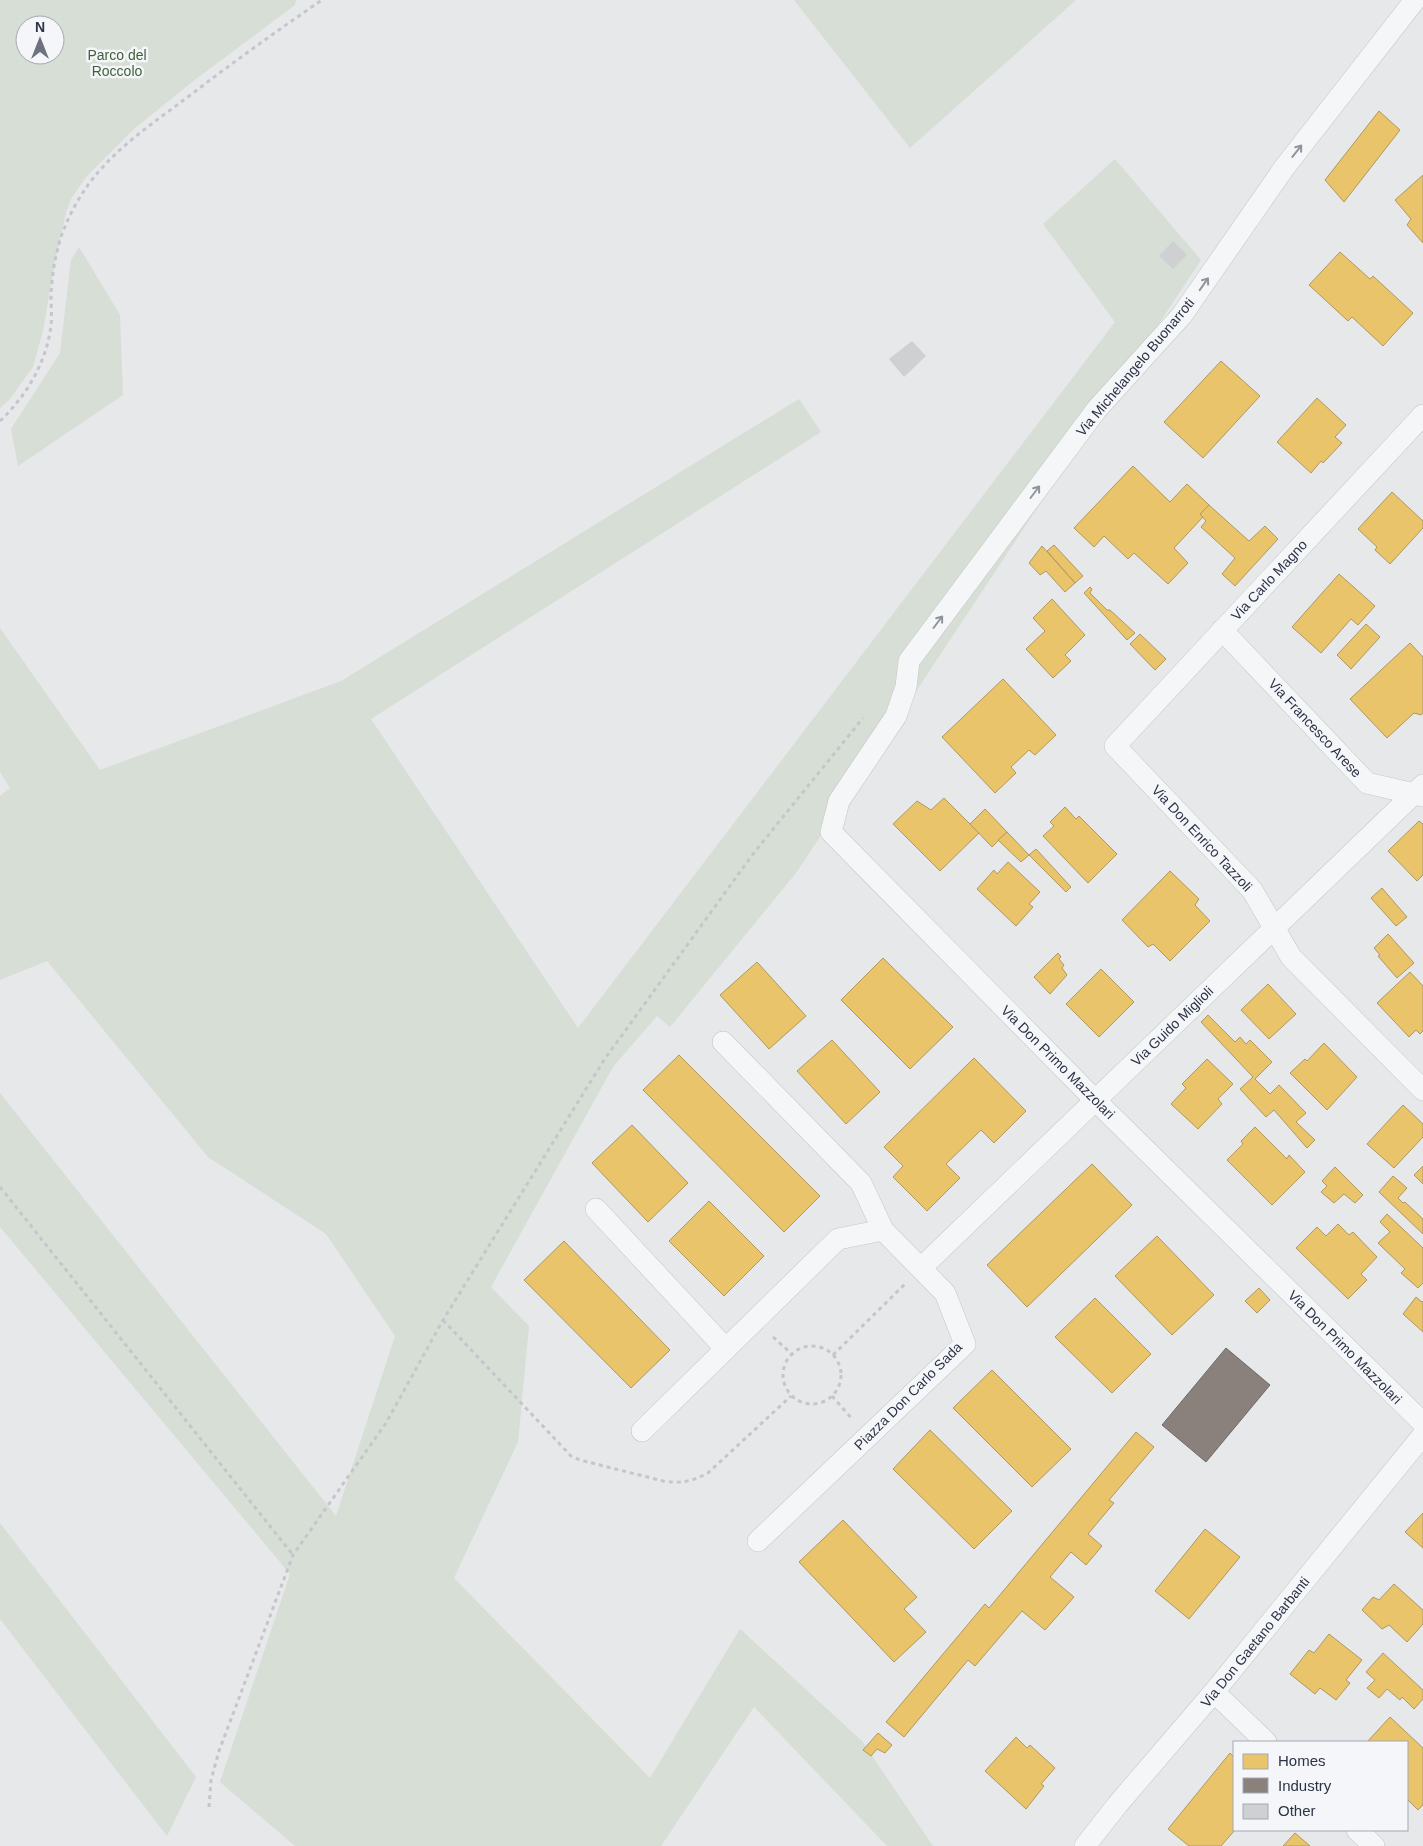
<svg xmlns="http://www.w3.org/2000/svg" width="1423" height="1846" font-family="Helvetica,sans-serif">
<rect width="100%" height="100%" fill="#e6e8ea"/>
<g fill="#d6ded6" fill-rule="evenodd">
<path d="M 0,0 L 296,0 L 295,5 L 192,82 L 134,129 L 86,177 L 71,199 L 66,213 L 55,261 L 43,331 L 33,367 L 10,399 L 0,408 ZM 25,25 L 55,25 L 55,55 L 25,55 Z"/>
<polygon points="794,0 1076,0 910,148"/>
<polygon points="1115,159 1201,260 796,873 670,1027 657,1016 613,1067 491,1287 529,1326 518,1442 454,1578 650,1778 740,1629 862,1741 933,1846 887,1846 754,1707 661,1846 295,1846 220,1782 290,1574 0,1227 0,1093 336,1516 395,1336 326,1234 208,1157 47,961 0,980 0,796 10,788 0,772 0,628 100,770 341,681 799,399 821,432 371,719 578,1028 1115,322 1043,224"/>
<polygon points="79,247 120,315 123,395 18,466 11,429 60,353 71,260"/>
<polygon points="0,1523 196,1777 167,1836 0,1619"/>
</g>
<g fill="#e9c46a" stroke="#b0985f">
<polygon points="1379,111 1400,130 1344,202 1325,180"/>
<polygon points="1423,175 1423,243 1407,225 1411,219 1395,200"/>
<polygon points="1340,252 1370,279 1373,276 1413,313 1383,346 1352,317 1348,321 1309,285"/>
<polygon points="1221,361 1260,396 1203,458 1164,422"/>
<polygon points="1317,398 1346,425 1335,437 1342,443 1323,463 1321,461 1311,473 1277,442"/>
<polygon points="1133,466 1170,502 1187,484 1209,505 1200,514 1203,517 1174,548 1188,563 1168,584 1134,553 1128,559 1104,536 1094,547 1074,528"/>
<polygon points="1392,492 1423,521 1423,528 1390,564 1375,550 1377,547 1358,529"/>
<polygon points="1209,505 1249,541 1265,526 1278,539 1235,586 1222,574 1235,558 1201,527 1206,521 1200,514"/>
<polygon points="1054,545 1083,576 1075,583 1047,551"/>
<polygon points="1042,546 1075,583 1065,592 1046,571 1040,575 1029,563"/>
<polygon points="1339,574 1375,606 1358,625 1351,619 1321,653 1292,627"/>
<polygon points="1090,587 1092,589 1090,593 1107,610 1110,610 1135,633 1127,640 1084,593"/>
<polygon points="1052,599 1085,635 1065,655 1071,661 1053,678 1026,649 1045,631 1033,618"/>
<polygon points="1366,624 1380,637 1351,669 1337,655"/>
<polygon points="1140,634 1166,659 1155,670 1130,644"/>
<polygon points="1410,643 1423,657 1423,713 1421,715 1414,713 1387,738 1350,699"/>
<polygon points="1003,679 1056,735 1035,755 1029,750 1011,767 1016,773 995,793 942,737"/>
<polygon points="944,798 979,833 940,871 893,824 917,801 931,810"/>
<polygon points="1065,807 1076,819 1079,816 1117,854 1088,883 1043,836 1054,826 1050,822"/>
<polygon points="985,809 1007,832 992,847 970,824"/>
<polygon points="1419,821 1423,824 1423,875 1417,881 1388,851"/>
<polygon points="1007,832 1029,855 1021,862 998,840"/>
<polygon points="1036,849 1071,887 1066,892 1029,855"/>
<polygon points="1008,862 1040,892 1029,904 1033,907 1016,926 977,889 994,870 997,874"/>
<polygon points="1170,871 1199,899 1195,905 1210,921 1170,961 1153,944 1148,947 1122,920"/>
<polygon points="1382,888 1407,917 1396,926 1371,898"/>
<polygon points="1388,934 1414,963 1397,978 1378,956 1380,955 1374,948"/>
<polygon points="1058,953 1061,957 1059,959 1064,965 1062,968 1067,975 1050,994 1034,977"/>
<polygon points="883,958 953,1027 910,1069 841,1000"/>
<polygon points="757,962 806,1016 769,1049 720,995"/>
<polygon points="1101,969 1134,1002 1099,1037 1066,1004"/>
<polygon points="1410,972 1423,986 1423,1031 1420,1034 1416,1030 1409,1037 1377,1003"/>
<polygon points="1268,984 1296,1014 1269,1039 1241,1010"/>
<polygon points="1208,1015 1235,1042 1240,1037 1246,1044 1250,1040 1272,1062 1255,1079 1270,1094 1279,1085 1306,1113 1296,1122 1315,1140 1307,1148 1274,1110 1266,1117 1240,1089 1253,1077 1201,1022"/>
<polygon points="832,1040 880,1092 846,1124 797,1071"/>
<polygon points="1324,1043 1357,1077 1327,1110 1290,1073 1305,1059 1307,1061"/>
<polygon points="679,1055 820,1196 784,1232 643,1090"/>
<polygon points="974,1058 1026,1111 994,1143 981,1130 946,1164 960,1178 927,1211 893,1177 903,1166 884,1147"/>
<polygon points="1207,1059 1233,1084 1218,1099 1222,1104 1198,1129 1171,1104 1186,1088 1182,1084"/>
<polygon points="1403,1105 1423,1124 1423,1137 1394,1168 1367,1144"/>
<polygon points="632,1125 688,1183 648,1222 592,1163"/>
<polygon points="1255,1127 1287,1159 1289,1155 1305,1172 1272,1205 1227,1160 1243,1144 1241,1141"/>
<polygon points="1092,1164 1132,1205 1027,1307 987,1265"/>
<polygon points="1423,1166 1423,1184 1414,1175"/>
<polygon points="1335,1167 1363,1195 1355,1203 1344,1194 1334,1203 1321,1192 1327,1186 1322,1181"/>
<polygon points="1393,1176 1407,1188 1398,1198 1403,1203 1405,1202 1423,1219 1423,1234 1379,1192"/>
<polygon points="709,1201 764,1256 724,1296 669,1241"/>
<polygon points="1387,1214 1423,1248 1423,1283 1418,1288 1401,1273 1405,1269 1378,1243 1390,1232 1380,1222"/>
<polygon points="1338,1224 1349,1235 1353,1232 1377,1257 1361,1274 1367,1280 1348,1299 1296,1248 1317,1227 1326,1236"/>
<polygon points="1157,1236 1214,1295 1172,1335 1115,1276"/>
<polygon points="564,1241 670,1350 631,1388 524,1280"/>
<polygon points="1259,1288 1270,1300 1257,1313 1245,1301"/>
<polygon points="1416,1297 1422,1302 1423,1301 1423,1332 1403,1314"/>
<polygon points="1095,1298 1151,1354 1112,1393 1055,1337"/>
<polygon points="992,1370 1071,1449 1032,1487 953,1408"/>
<polygon points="930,1430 1012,1511 974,1549 893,1469"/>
<polygon points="1136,1432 1154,1447 1109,1500 1114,1503 1088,1534 1102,1546 1086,1565 1071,1552 1050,1577 1074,1597 1045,1630 1022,1611 975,1666 968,1660 904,1737 886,1722 985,1604 989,1608"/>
<polygon points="1423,1513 1423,1548 1405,1532"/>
<polygon points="843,1520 917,1597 904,1609 926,1632 894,1662 799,1562"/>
<polygon points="1205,1529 1240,1557 1189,1619 1155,1591"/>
<polygon points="1394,1584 1423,1610 1423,1624 1407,1642 1389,1625 1382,1629 1362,1610 1373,1597 1379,1600"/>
<polygon points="1329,1634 1362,1660 1346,1680 1350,1683 1336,1700 1320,1688 1315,1694 1290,1674 1309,1650 1314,1653"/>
<polygon points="1383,1653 1423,1690 1423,1699 1414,1709 1402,1697 1400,1700 1387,1689 1379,1698 1367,1688 1375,1680 1366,1672"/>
<polygon points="1390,1717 1423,1748 1423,1805 1418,1810 1407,1799 1407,1742 1367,1742"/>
<polygon points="878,1733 892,1745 885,1753 877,1749 871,1756 863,1750"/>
<polygon points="1016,1737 1027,1748 1030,1745 1055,1768 1041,1784 1044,1786 1026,1809 985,1771"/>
<polygon points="1230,1753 1234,1757 1235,1830 1221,1846 1189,1846 1168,1829"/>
<polygon points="1295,1833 1310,1846 1283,1846"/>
</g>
<polygon fill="#8a817c" stroke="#6e6a6b" points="1226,1348 1270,1385 1206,1462 1162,1425"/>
<g fill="#ced0d2">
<polygon points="1173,241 1187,255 1173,269 1159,256"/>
<polygon points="912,341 926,356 904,377 889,359"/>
</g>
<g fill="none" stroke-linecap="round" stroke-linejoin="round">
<defs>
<g id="street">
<polyline points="1415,0 1284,168 1182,315 1097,409 909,661 906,687 896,716 839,801 831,832 1095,1100 1423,1423"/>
<polyline points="1423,415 1115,746 1252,890 1291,957 1423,1090"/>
<polyline points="1222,630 1367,783 1423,796"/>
<polyline points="723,1042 861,1183 883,1230"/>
<polyline points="596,1209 726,1349"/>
<polyline points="921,1268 1423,785"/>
<polyline points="642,1431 838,1239 883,1230 945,1293 965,1344 758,1541"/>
<polyline points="1214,1692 1266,1742"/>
<polyline points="1357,1830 1374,1846"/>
<polyline points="1085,1846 1118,1804 1214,1692 1423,1435"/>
</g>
</defs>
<use href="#street" stroke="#c4c6c8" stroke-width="22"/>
<g stroke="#c5c6ca" stroke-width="3" stroke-dasharray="4 4" stroke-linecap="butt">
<path d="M 0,421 C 27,395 46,363 51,326 C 52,316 51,305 51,295 C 52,273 56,249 64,229 C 91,162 138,135 193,93 C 235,61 278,30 322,0"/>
<polyline points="0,1187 293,1555"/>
<path d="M 443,1320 L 571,1456 L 580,1460 L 663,1481 C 680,1484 693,1481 708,1473 L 791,1396"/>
<polyline points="773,1337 793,1355"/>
<circle cx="812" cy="1375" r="29"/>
<polyline points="833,1355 905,1284"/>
<polyline points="832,1396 853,1420"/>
<polyline points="209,1807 211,1780 219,1751 293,1555 386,1423 443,1320 604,1060 753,854 863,718"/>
</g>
<use href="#street" stroke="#f5f6f7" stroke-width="21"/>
</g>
<defs><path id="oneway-shaft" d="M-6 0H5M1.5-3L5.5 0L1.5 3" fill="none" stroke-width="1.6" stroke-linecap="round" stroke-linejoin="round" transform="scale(1.25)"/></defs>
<g stroke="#90949e">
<use href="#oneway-shaft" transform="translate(1297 151) rotate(-52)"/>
<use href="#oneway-shaft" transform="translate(1204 284) rotate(-55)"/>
<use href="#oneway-shaft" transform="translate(1035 492) rotate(-53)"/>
<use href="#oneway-shaft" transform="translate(938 622) rotate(-53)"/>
</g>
<g text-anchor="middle" stroke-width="5" stroke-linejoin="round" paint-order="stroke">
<g font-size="14" fill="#3f5f39" stroke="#f4f6f9">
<text x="117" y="60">Parco del<tspan x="117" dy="16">Roccolo</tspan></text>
</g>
<g font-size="14" fill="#2c3344" stroke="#f4f6f9">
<text transform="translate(1135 367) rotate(-50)" y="5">Via Michelangelo Buonarroti</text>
<text transform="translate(1269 580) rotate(-47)" y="5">Via Carlo Magno</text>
<text transform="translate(1315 728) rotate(47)" y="5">Via Francesco Arese</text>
<text transform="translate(1202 838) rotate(47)" y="5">Via Don Enrico Tazzoli</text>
<text transform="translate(1172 1026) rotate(-44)" y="5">Via Guido Miglioli</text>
<text transform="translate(1058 1062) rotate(45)" y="5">Via Don Primo Mazzolari</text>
<text transform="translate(1345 1347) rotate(45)" y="5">Via Don Primo Mazzolari</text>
<text transform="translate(908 1396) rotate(-45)" y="5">Piazza Don Carlo Sada</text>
<text transform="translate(1255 1642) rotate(-51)" y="5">Via Don Gaetano Barbanti</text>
</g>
</g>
<rect x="1233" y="1741" width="175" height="90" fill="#f4f6f9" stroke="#a4a8b1"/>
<rect x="1243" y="1754" width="25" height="15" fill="#e9c46a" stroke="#a4a8b1"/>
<text x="1278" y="1766" font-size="15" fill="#2c3344">Homes</text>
<rect x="1243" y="1778" width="25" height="15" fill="#8a817c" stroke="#a4a8b1"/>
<text x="1278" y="1791" font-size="15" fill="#2c3344">Industry</text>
<rect x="1243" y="1804" width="25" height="15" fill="#ced0d2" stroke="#a4a8b1"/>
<text x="1278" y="1816" font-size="15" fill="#2c3344">Other</text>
<g transform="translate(40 40)"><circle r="24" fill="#f4f6f9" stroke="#a4a8b1"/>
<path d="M0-4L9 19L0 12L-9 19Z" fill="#6d727e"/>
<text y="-8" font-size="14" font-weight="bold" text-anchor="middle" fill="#2c3344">N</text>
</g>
</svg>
